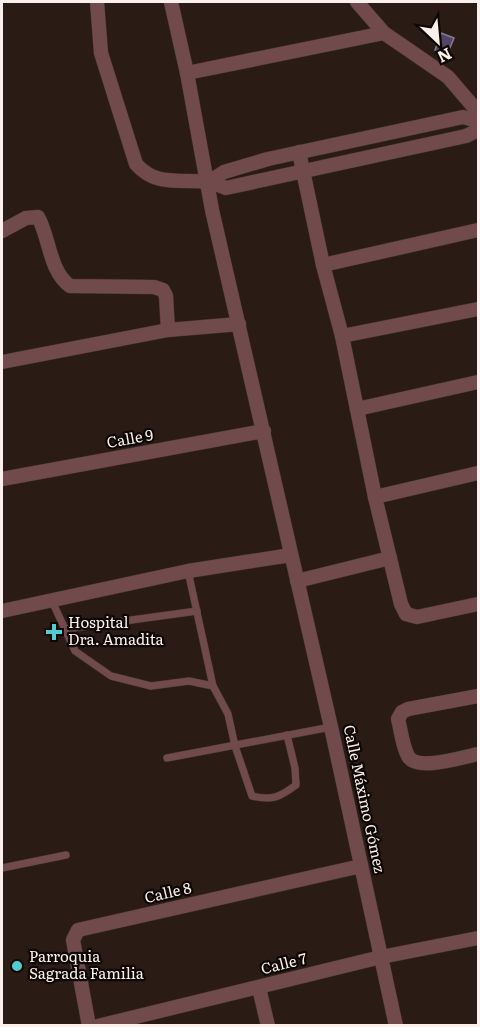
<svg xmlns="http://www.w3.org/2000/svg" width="480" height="1027" font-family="Literata,serif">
<rect width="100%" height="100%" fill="#2a1b14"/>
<polygon fill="#544468" stroke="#847d8e" stroke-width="1.5" points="441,33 454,38 447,55 435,50"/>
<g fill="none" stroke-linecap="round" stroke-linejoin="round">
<defs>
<g id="lane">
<polyline points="188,571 213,686"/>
<path d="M 52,601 L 75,651 L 111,676 L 151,686 L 189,681 L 213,686 L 228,714 L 235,746 L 252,796 C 272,801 280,797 296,785 L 295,768 L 287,735"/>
<polyline points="66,629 197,611"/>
<polyline points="167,758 331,727"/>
<polyline points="2,868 66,855"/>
</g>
<g id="street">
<path d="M 97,2 L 101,53 L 136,164 C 157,188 181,178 208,182 C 214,183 221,186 226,188 L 466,136 L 478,130"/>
<polyline points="171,2 187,73 212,210 331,727 396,1026"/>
<polyline points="357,2 384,33 448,77 478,112"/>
<polyline points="187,73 384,33"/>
<polyline points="299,152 323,265 342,336 375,497 401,604 406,614 417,617 478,604"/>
<polyline points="209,182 224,172 268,159 463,117 478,121"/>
<path d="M 2,231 L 26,218 L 38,217 C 50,238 49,271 70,286 L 154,287 L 163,290 L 166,296 L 168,330"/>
<polyline points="323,265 478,230"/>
<polyline points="342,336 478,309"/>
<polyline points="2,362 168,330 239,324"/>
<polyline points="357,409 478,382"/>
<polyline points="2,479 264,431"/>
<polyline points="375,497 478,473"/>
<polyline points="297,581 390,558"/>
<polyline points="2,611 188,571 291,555"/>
<path d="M 478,696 L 408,709 L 402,712 L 398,719 C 401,730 402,745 408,756 C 416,772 463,757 478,754"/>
<polyline points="259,988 268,1026"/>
<polyline points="89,1026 73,940 78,930 361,866"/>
<polyline points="98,1026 381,957 478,938"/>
</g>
</defs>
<use href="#lane" stroke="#43352e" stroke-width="8"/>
<use href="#street" stroke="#43352e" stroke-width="15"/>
<use href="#lane" stroke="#714a4c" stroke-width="7"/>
<use href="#street" stroke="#714a4c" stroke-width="14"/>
</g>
<g fill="#51ccd3" stroke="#0e0805" stroke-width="2">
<path d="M51 623h6v6h6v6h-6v6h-6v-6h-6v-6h6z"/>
<circle cx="17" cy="966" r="6"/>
</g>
<g text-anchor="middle" stroke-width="4.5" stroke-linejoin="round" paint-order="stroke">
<g font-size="15" fill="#fbf0eb" stroke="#0e0805">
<text transform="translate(130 439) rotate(-10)" y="5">Calle 9</text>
<text transform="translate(364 799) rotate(78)" y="5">Calle Máximo Gómez</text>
<text transform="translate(168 893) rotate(-13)" y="5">Calle 8</text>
<text transform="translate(284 964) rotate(-14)" y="5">Calle 7</text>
</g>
<g font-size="15" fill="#fbf0eb" stroke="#0e0805" text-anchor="start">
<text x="68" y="628">Hospital<tspan x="68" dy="17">Dra. Amadita</tspan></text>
<text x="29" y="962">Parroquia<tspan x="29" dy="17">Sagrada Familia</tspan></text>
</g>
</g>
<rect width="480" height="1027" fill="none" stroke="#fbf0eb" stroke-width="6"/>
<g transform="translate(438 42) rotate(154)" stroke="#0e0805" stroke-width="4.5" paint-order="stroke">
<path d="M0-4.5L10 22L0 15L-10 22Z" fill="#fbf0eb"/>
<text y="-9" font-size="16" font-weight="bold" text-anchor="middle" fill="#fbf0eb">N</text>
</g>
</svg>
